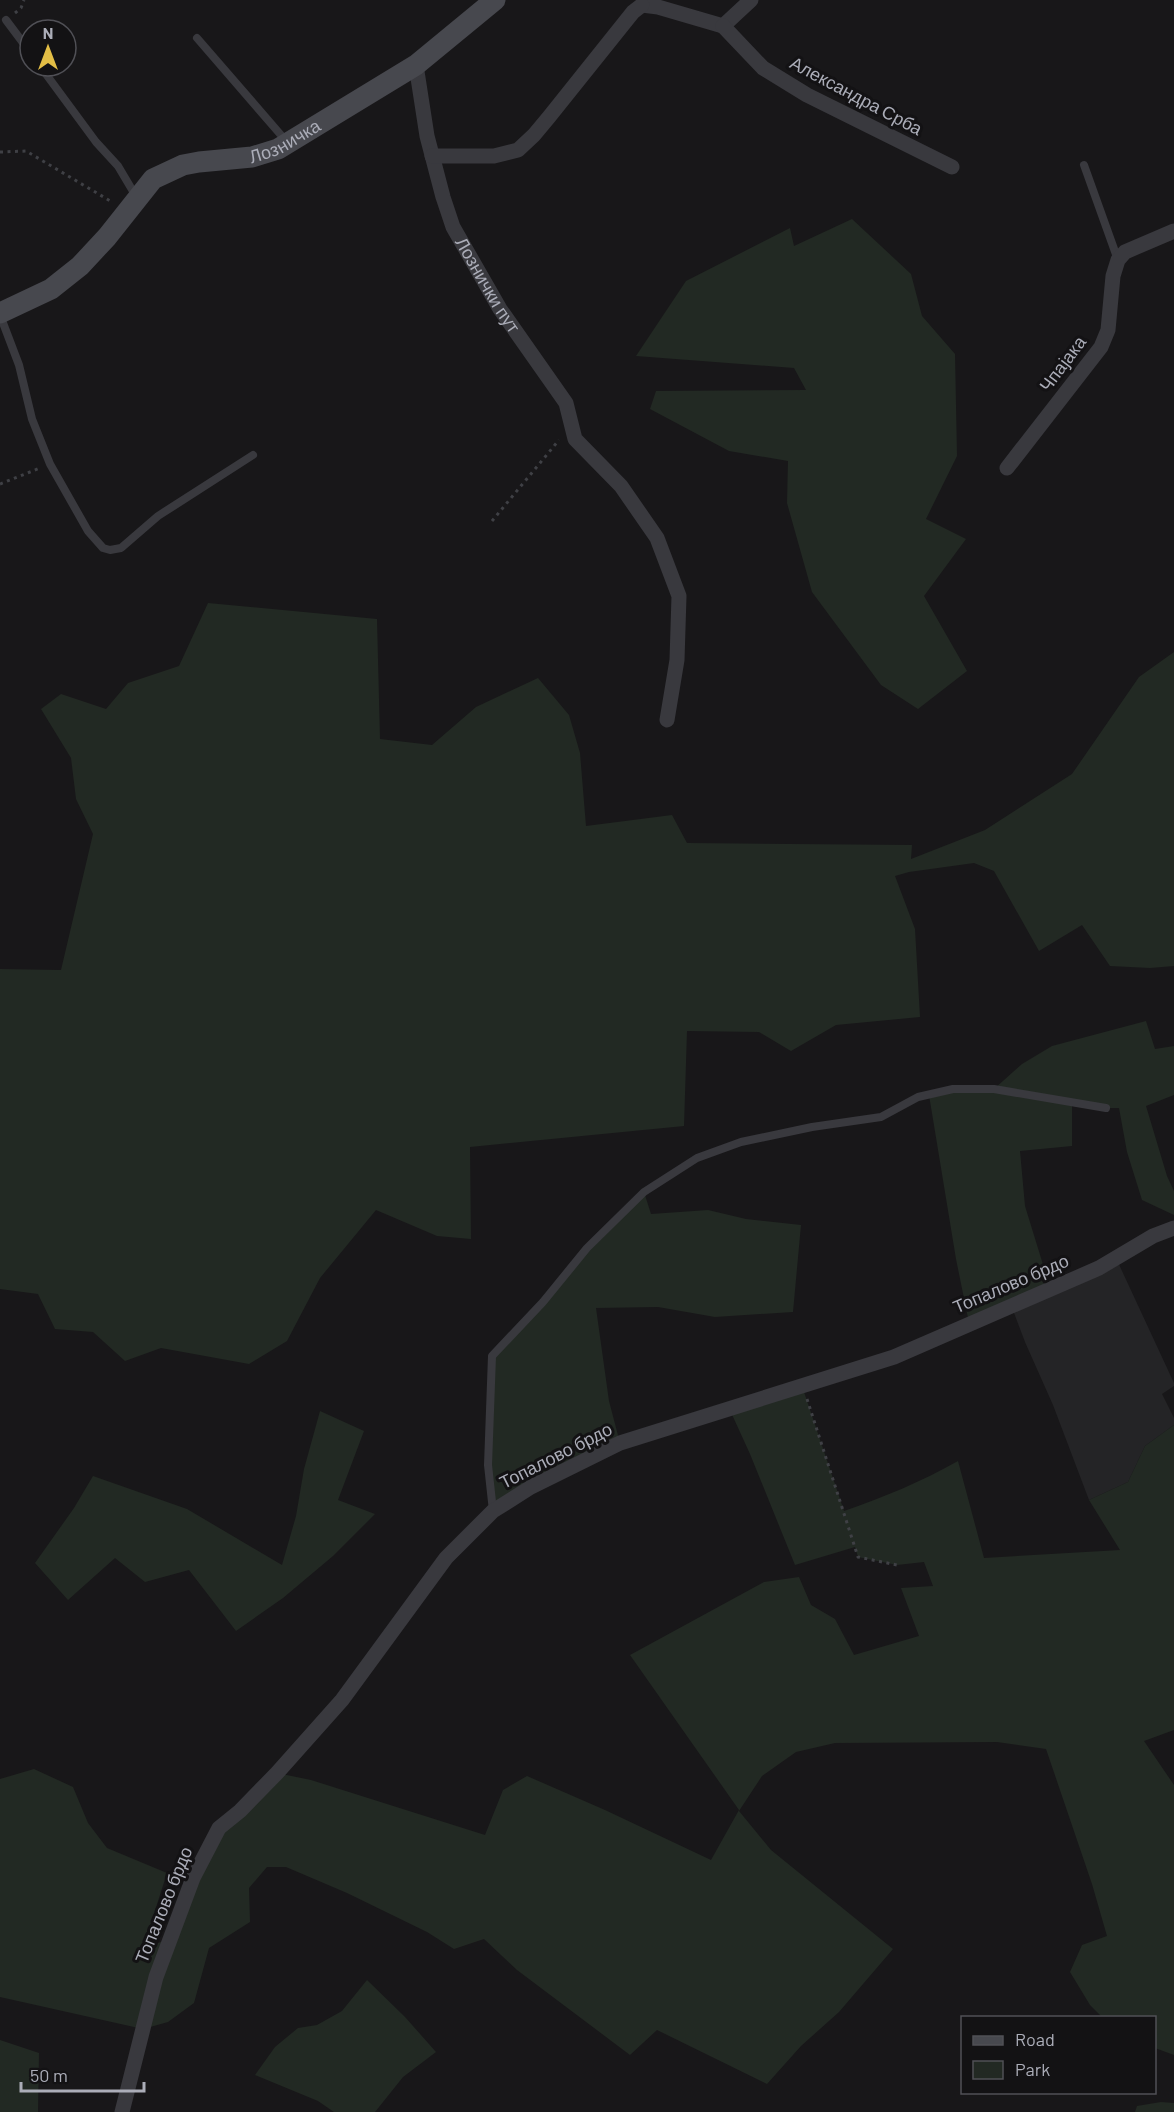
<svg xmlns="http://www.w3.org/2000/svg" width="1174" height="2112" font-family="Barlow,sans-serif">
<rect width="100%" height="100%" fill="#181719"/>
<polygon fill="#242426" points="1116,1258 1174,1383 1174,1386 1162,1394 1174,1418 1174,1425 1145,1446 1128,1482 1089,1500 1053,1405 1025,1342 1011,1305"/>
<g fill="#222923">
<polygon points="852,219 911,274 922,316 955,354 957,456 926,519 966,539 924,596 967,671 918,709 881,685 812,592 787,503 788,461 729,451 650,409 656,391 806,390 794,368 636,356 686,281 790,228 794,246"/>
<polygon points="208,603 377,619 380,739 432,745 476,707 538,678 569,715 580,753 586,826 672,815 687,843 912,845 911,859 985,830 1072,774 1139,677 1174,652 1174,966 1150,968 1110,966 1082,925 1039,951 994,871 974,863 909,872 895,876 915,929 920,1017 836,1025 791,1051 759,1032 687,1031 684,1126 470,1147 471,1239 437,1236 376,1210 320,1278 287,1341 249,1364 161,1348 125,1361 93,1332 55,1329 38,1294 0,1289 0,969 61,970 93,834 76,799 71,758 41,709 61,694 106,709 128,683 179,666"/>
<polygon points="1146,1021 1155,1049 1174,1046 1174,1095 1146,1106 1167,1176 1174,1191 1174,1215 1142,1200 1127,1152 1119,1108 1106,1108 1072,1103 1072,1146 1020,1151 1025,1206 1049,1284 969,1323 956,1259 929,1095 994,1089 1022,1064 1052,1046"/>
<polygon points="644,1192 651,1214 708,1210 746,1219 801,1225 793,1312 715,1317 658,1307 596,1308 609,1401 620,1443 493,1511 488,1465 492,1356 587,1248"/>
<path d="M 802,1386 L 844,1511 C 884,1497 921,1482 958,1461 L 984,1558 L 1120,1550 L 1089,1500 L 1128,1482 L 1145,1446 L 1174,1425 L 1174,1730 L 1144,1741 L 1174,1785 L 1174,2055 L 1155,2048 L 1154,2018 L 1102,2017 L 1090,2005 L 1070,1972 L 1082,1945 L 1107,1936 L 1092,1884 L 1046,1749 L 997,1742 L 835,1743 L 796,1752 L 762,1776 L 739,1811 L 771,1850 L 893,1949 L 839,2012 L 801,2046 L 767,2084 L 657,2030 L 630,2055 L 517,1970 L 484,1939 L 454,1949 L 427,1932 L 347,1893 L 286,1867 L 267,1867 L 249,1888 L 250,1922 L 209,1948 L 194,2003 L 168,2022 L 143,2029 L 0,1997 L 0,1779 L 34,1769 L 73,1787 L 88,1823 L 107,1848 L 167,1873 L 143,1948 L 170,1939 L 219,1828 L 277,1773 L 311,1780 L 485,1835 L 503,1790 L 527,1776 L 605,1810 L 711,1860 L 739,1810 L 630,1655 L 764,1582 L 799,1577 L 811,1605 L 835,1619 L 854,1655 L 919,1636 L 901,1588 L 933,1586 L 924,1562 L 897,1565 L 858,1557 L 855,1547 L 795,1565 L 750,1454 L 729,1408 Z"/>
<polygon points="320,1411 364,1431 338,1500 375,1514 333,1556 283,1598 236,1631 189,1570 145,1582 115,1558 68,1600 35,1563 74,1508 93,1476 187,1509 282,1565 296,1516 304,1469"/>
<polygon points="367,1980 405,2017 436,2052 403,2077 375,2112 334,2112 318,2101 255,2075 275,2047 298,2028 317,2025 342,2011"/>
<polygon points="0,2040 39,2053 38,2112 0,2112"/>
<polygon points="1161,2102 1174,2103 1174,2112 1135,2112 1137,2106"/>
</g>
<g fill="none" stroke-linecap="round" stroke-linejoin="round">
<g stroke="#3f4045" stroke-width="3" stroke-dasharray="3 4.5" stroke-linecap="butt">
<polyline points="15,13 21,8 24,0"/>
<polyline points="0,152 26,151 112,202"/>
<polyline points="0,484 40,468"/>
<polyline points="492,521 559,440"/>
<polyline points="807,1399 858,1557 897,1565"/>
</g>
<g stroke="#39393e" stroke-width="8">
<polyline points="6,20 30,52"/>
<polyline points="197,38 287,142"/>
<polyline points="40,66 96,142 118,166 137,198"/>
<polyline points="1084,165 1118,260"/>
<polyline points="0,315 19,365 32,419 50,464 88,531 103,548 110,550 121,548 158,516 253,455"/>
<polyline points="493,1511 488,1465 492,1356 543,1302 587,1248 644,1192 697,1158 741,1142 812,1127 881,1117 918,1097 953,1089 994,1089 1106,1108"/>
</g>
<g stroke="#39393e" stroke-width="15">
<polyline points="642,5 658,7 723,26 751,0"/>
<polyline points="723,26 763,68 807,95 952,167"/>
<path id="s1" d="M 416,65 L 427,136 L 443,197 L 453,227 L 500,309 L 566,403 L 575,439 L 621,486 L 657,538 L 679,596 L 677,660 L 667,720"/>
<polyline points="432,156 494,156 518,150 534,135 549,117 633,12 642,5"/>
<polyline points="1007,468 1101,347 1108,330 1113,276 1118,260 1125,252 1174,231"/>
<polyline points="122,2112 156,1977 193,1878 219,1828 240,1811 277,1773 342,1700 446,1558 493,1511 531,1487 620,1443 894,1357 1099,1268 1153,1236 1174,1228"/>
</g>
<path stroke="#47484e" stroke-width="21" id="s2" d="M 0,313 L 51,289 L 80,266 L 107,237 L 153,179 L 183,165 L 199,162 L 252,157 L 278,149 L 416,65 L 495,0"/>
</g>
<g text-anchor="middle" stroke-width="6" stroke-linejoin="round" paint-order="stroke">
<g font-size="18" fill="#abadb8" stroke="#131214">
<text transform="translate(856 96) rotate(28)" y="6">Александра Срба</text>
<text dy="6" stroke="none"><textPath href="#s2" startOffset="346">Лозничка</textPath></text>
<text dy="6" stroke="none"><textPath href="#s1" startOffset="234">Лознички пут</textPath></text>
<text transform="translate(1063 364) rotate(-53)" y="6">Чпајака</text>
<text transform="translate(1011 1284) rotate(-23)" y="6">Топалово брдо</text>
<text transform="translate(556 1456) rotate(-27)" y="6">Топалово брдо</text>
<text transform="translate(164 1905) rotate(-68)" y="6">Топалово брдо</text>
</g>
</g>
<rect x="961" y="2016" width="195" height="78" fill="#131214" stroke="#505056" stroke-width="1.5"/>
<rect x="973" y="2036" width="30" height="9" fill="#47484e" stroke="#505056" stroke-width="1.5"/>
<text x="1015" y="2046" font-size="18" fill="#abadb8">Road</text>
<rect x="973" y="2061" width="30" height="18" fill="#222923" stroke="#505056" stroke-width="1.5"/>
<text x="1015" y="2076" font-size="18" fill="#abadb8">Park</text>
<g transform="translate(48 48)"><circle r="28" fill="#131214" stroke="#505056" stroke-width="1.5"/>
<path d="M0-4.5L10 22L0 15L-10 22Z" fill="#e3be46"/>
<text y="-9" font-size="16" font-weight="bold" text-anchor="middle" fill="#abadb8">N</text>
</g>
<path d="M21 2082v9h123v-9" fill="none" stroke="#abadb8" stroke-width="3"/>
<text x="30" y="2082" font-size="18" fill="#abadb8" stroke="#131214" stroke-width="4.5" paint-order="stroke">50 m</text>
</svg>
